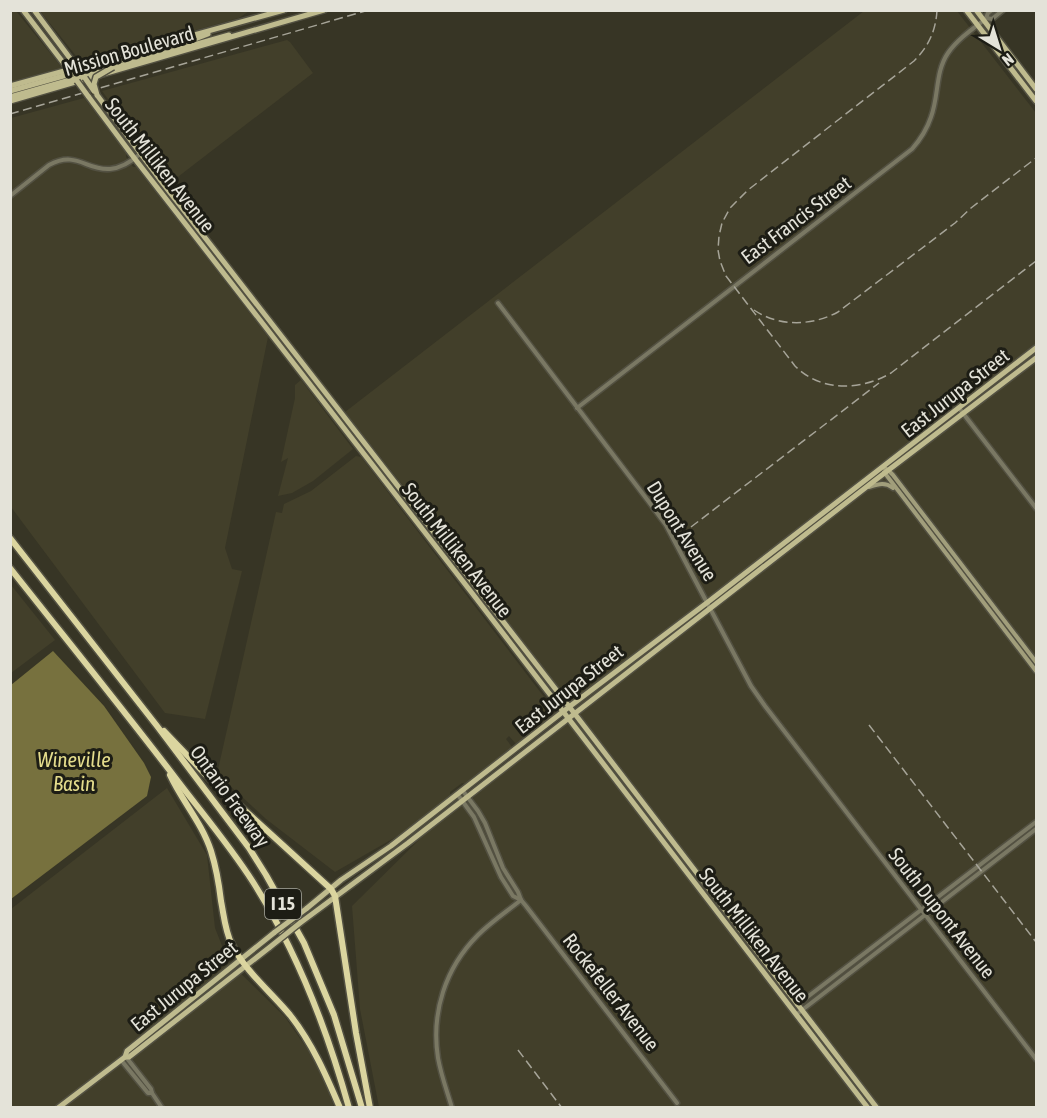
<svg xmlns="http://www.w3.org/2000/svg" width="1047" height="1118" font-family="'Asap Condensed',sans-serif">
<rect width="100%" height="100%" fill="#373525"/>
<g fill="#423f2a">
<polygon points="11,11 16,11 63,69 11,83"/>
<polygon points="40,11 249,11 239,18 81,62"/>
<polygon points="864,11 957,11 1036,113 1036,1107 379,1107 360,1009 352,906 429,830 578,714 445,539 345,412"/>
<polygon points="287,40 290,42 313,73 170,183 102,91"/>
<polygon points="84,98 126,153 126,157 133,167 136,167 268,337 225,548 232,569 242,571 205,719 165,713 11,507 11,118"/>
<polygon points="301,380 353,449 313,481 292,493 278,496 288,458 281,462 295,398 295,385"/>
<polygon points="356,456 361,457 554,710 555,712 552,717 542,725 537,726 526,734 522,739 516,744 509,736 506,739 512,747 465,784 462,783 450,792 450,795 401,834 335,872 266,819 217,774 276,512 282,513 284,504 311,491"/>
<polygon points="11,585 55,640 11,673"/>
<polygon points="167,788 207,855 215,928 228,961 285,1017 315,1060 322,1073 334,1107 11,1108 11,909"/>
</g>
<polygon fill="#77713e" points="53,651 104,706 144,763 151,777 147,796 11,899 11,685"/>
<g fill="none" stroke-linecap="round" stroke-linejoin="round">
<defs>
<g id="tertiary">
<polyline points="986,18 992,19 1003,10"/>
<polyline points="986,18 988,13 992,10"/>
<path d="M 10,196 L 49,165 C 77,150 86,171 110,169 C 121,168 132,161 140,154"/>
<polyline points="498,303 649,502 666,525 751,686 765,706 1036,1059"/>
<path d="M 577,408 L 912,149 C 920,140 927,129 931,117 C 939,96 935,72 948,53 C 957,40 971,30 983,21"/>
<polyline points="959,408 1036,508"/>
<polyline points="463,791 478,811 485,823 503,868 518,892 521,900"/>
<polyline points="458,795 474,817 501,877 513,896 521,900 526,906 677,1103"/>
<polyline points="797,1005 1036,822"/>
<polyline points="797,1014 1036,829"/>
<polyline points="126,1057 151,1089 152,1093 162,1108"/>
<polyline points="121,1060 148,1093 152,1093"/>
<path d="M 452,1108 C 447,1091 441,1075 438,1058 C 431,1013 445,968 478,935 C 491,922 506,912 521,900"/>
</g>
<g id="secondary">
<polyline points="883,467 889,471 893,475 1036,662"/>
<polyline points="884,472 1036,671"/>
<path d="M 869,487 C 879,484 885,482 893,488"/>
</g>
<g id="primary">
<polyline points="23,10 65,65"/>
<polyline points="34,10 72,61"/>
<polyline points="966,10 1036,101"/>
<polyline points="976,10 1036,89"/>
<polyline points="10,86 284,10"/>
<polyline points="10,91 195,39 208,34"/>
<polyline points="97,95 161,181 578,718 877,1108"/>
<polyline points="88,96 135,159 472,593 868,1108"/>
<polyline points="10,97 229,35"/>
<polyline points="10,101 324,10"/>
<polyline points="306,909 341,880 391,846 569,707 708,602 1036,348"/>
<polyline points="300,923 408,843 878,478 1036,358"/>
<polyline points="125,1057 127,1051 275,932"/>
<polyline points="58,1108 125,1057 129,1057 270,947"/>
</g>
<g id="motorway">
<polyline points="10,538 157,726 249,848 266,875 304,943 334,1015 362,1108"/>
<path d="M 10,568 C 66,639 122,708 177,780 C 202,813 230,846 253,882 C 297,951 327,1029 349,1108"/>
<polyline points="164,731 205,774 331,889 335,896 356,1033 370,1108"/>
<path d="M 170,775 C 182,801 202,823 211,851 C 216,867 219,884 221,901 C 224,916 225,931 232,945 C 246,972 271,992 290,1015 C 312,1043 326,1075 340,1108"/>
</g>
</defs>
<use href="#tertiary" stroke="#535142" stroke-width="7"/>
<use href="#secondary" stroke="#535142" stroke-width="7"/>
<use href="#primary" stroke="#535142" stroke-width="8"/>
<use href="#motorway" stroke="#535142" stroke-width="9"/>
<use href="#tertiary" stroke="#7a7863" stroke-width="4"/>
<use href="#secondary" stroke="#a19e7b" stroke-width="4"/>
<use href="#primary" stroke="#bfbb8e" stroke-width="5"/>
<use href="#motorway" stroke="#dbd59f" stroke-width="6"/>
<g stroke="#a6a498" stroke-width="1.5" stroke-dasharray="9 4.5" stroke-linecap="butt">
<path d="M 937,10 C 936,31 928,47 914,61 L 748,190 L 730,208 L 722,223 L 719,236 L 718,250 L 720,261 L 726,276 L 795,366 C 821,392 860,391 891,373 L 1036,261"/>
<polyline points="10,114 369,10"/>
<path d="M 754,310 C 779,327 812,326 838,312 L 955,223 L 971,208 L 1036,158"/>
<polyline points="691,527 879,383"/>
<polyline points="869,725 1036,942"/>
<polyline points="518,1050 562,1108"/>
</g>
<defs>
<g id="primary-bridge">
<polyline points="72,61 79,70"/>
<polyline points="65,65 71,73"/>
<polyline points="85,78 94,91"/>
<polyline points="77,81 88,96"/>
<polyline points="97,95 94,84 96,77 113,67"/>
<polyline points="275,932 306,909"/>
<polyline points="270,947 300,923"/>
</g>
</defs>
<use href="#primary-bridge" stroke="#535142" stroke-width="8" stroke-linecap="butt"/>
<use href="#primary-bridge" stroke="#bfbb8e" stroke-width="5"/>
</g>
<g text-anchor="middle" stroke-width="6" stroke-linejoin="round" paint-order="stroke">
<rect fill="#1d1d15" stroke="#a8a89e" stroke-width="1.5" x="265" y="889" width="36" height="30" rx="4.5"/>
<g font-size="18" font-weight="bold" fill="#e4e3d9">
<text x="283" y="910">I 15</text>
</g>
<g font-size="20" fill="#e4e3d9" stroke="#1d1d15">
<text transform="translate(129 51) rotate(-16)" y="7">Mission Boulevard</text>
<text transform="translate(160 165) rotate(52)" y="7">South Milliken Avenue</text>
<text transform="translate(796 220) rotate(-37)" y="7">East Francis Street</text>
<text transform="translate(955 393) rotate(-38)" y="7">East Jurupa Street</text>
<text transform="translate(682 531) rotate(58)" y="7">Dupont Avenue</text>
<text transform="translate(457 550) rotate(52)" y="7">South Milliken Avenue</text>
<text transform="translate(569 689) rotate(-38)" y="7">East Jurupa Street</text>
<text transform="translate(230 796) rotate(54)" y="7">Ontario Freeway</text>
<text transform="translate(942 913) rotate(52)" y="7">South Dupont Avenue</text>
<text transform="translate(754 935) rotate(52)" y="7">South Milliken Avenue</text>
<text transform="translate(184 986) rotate(-39)" y="7">East Jurupa Street</text>
<text transform="translate(611 992) rotate(52)" y="7">Rockefeller Avenue</text>
</g>
<g font-size="21" font-style="italic" fill="#e4dc8c" stroke="#1d1d15">
<text x="74" y="767">Wineville<tspan x="74" dy="24">Basin</tspan></text>
</g>
</g>
<rect width="1047" height="1118" fill="none" stroke="#e4e3d9" stroke-width="24"/>
<g transform="translate(999 48) rotate(142)" stroke="#1d1d15" stroke-width="4.5" paint-order="stroke">
<path d="M0-4.5L10 22L0 15L-10 22Z" fill="#e4e3d9"/>
<text y="-9" font-size="16" font-weight="bold" text-anchor="middle" fill="#e4e3d9">N</text>
</g>
</svg>
